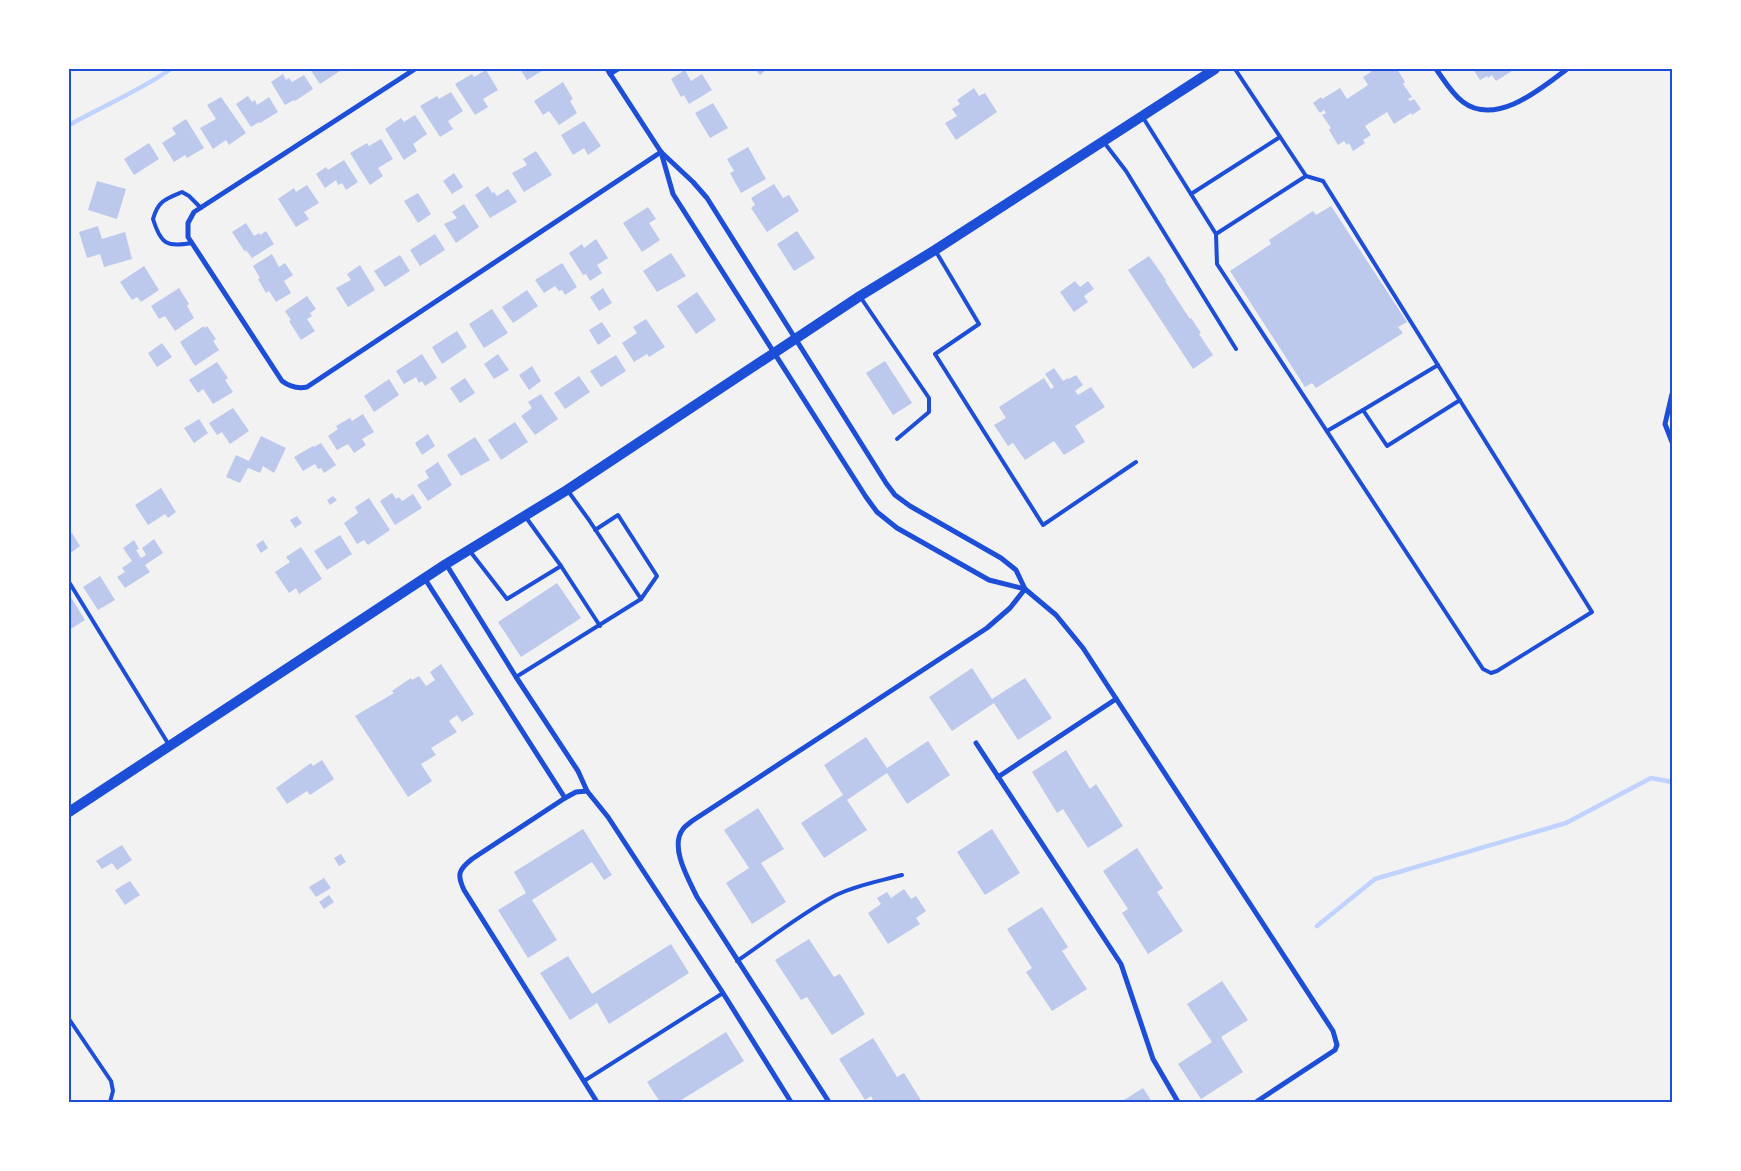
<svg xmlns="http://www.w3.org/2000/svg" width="1741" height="1171" font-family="Figtree,sans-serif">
<rect width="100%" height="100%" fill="#f2f2f2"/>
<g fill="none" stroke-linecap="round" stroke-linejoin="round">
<g stroke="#bfd3fe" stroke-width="4.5">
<path d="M 69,125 C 103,106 139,91 171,69"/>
<polyline points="1317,926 1375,879 1566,823 1651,778 1672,782"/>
</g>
</g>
<g fill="#bdc9ec">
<polygon points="310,69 343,69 320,84"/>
<polygon points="520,69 545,69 527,80"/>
<polygon points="755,69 767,69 760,75"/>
<polygon points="1369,69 1388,69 1390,70 1397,69 1405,82 1403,84 1412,97 1408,99 1410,101 1414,99 1421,109 1412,115 1411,113 1394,124 1387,112 1365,126 1371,135 1363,140 1365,143 1353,151 1349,143 1347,145 1344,141 1338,145 1329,130 1331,128 1322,115 1326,113 1324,110 1320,113 1313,103 1321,97 1322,99 1340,88 1347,99 1368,85 1363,77 1371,72"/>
<polygon points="1473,69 1510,69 1512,71 1496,81 1492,75 1488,78 1487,76 1480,80"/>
<polygon points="486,70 498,90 483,99 488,107 475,115 455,84 472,74 474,77"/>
<polygon points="685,70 691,81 702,74 712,90 689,104 684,95 681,97 671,79"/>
<polygon points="283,74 286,80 289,78 292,82 304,75 313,89 295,101 294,100 285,105 271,82"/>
<polygon points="563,82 573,99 570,101 577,113 559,125 549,111 543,115 534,101"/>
<polygon points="974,88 979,96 985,93 997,112 956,140 945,123 957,116 952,109 960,104 957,100"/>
<polygon points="451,92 463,111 448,121 453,129 440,137 420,106 437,96 439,99"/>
<polygon points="248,96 252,102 255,100 257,105 269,97 278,112 260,123 259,122 251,127 236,104"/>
<polygon points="221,97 246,133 229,145 226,140 213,149 200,128 216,119 207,105"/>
<polygon points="713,103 728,128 710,138 695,113"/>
<polygon points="415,115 427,134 413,144 417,151 404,160 385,129 401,118 404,122"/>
<polygon points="186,119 204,148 187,158 185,155 174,162 162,143 176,134 172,128"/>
<polygon points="584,121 601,146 588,155 584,148 573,155 561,135"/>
<polygon points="381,139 393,159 378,168 383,176 370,185 350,153 367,143 369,146"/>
<polygon points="149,143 159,159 134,175 124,159"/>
<polygon points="748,147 766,179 741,193 730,173 734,171 727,159"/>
<polygon points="536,151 552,175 524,192 512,173 527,165 523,159"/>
<polygon points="344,160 358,182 346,190 342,183 338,185 336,180 325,188 316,174 326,167 328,170"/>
<polygon points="454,173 463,187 452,194 443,181"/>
<polygon points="97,181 126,189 117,219 88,210"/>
<polygon points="774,184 783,198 789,195 799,211 767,232 751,208 755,205 751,198"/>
<polygon points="307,185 319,203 304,212 309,219 296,227 278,199 294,188 296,192"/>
<polygon points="488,186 492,193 494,192 497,196 508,189 517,202 490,218 475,195"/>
<polygon points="418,193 431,214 418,223 404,201"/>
<polygon points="464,204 479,227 456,243 444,224 457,218 452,212"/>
<polygon points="1331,206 1407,322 1398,327 1403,333 1316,388 1312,383 1305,387 1230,271 1271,244 1269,240 1313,211 1316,215"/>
<polygon points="648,207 656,219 649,223 660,240 642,252 623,223"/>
<polygon points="246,223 254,236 259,233 260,235 266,231 274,244 252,258 246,250 245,252 232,232"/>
<polygon points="98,226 102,239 125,232 132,259 104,267 100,254 87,258 79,232"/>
<polygon points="797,231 815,258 794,271 777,244"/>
<polygon points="435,234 445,250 420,266 410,250"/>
<polygon points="596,239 608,258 597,265 602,273 590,281 586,274 583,275 569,253 582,244 584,248"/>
<polygon points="671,253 686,276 657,292 643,271"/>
<polygon points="272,254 279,267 285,263 293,275 284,281 291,293 276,302 269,291 266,293 258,279 260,278 253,266"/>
<polygon points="400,255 410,271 385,287 374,271"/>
<polygon points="1149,256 1166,280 1165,281 1190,319 1191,318 1201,333 1199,334 1213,355 1193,369 1128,270"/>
<polygon points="562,263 577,287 565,295 562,290 559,291 555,286 544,293 535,280"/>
<polygon points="360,265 375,290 348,307 336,288 351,280 347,274"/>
<polygon points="144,266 159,290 141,302 137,297 132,300 120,282"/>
<polygon points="1075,281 1080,287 1088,281 1094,289 1084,296 1088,302 1074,312 1060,292"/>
<polygon points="179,288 189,304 187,306 194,318 175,331 165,316 159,319 151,306"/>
<polygon points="603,288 612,303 599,311 590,297"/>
<polygon points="527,290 538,306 513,323 502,307"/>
<polygon points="697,292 716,320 696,334 677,306"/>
<polygon points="307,296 316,309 310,313 312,316 307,319 315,331 301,340 289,321 291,320 285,311"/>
<polygon points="492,309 508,333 484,348 469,324"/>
<polygon points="646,319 665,347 649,357 647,354 634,362 622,343 637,333 633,327"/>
<polygon points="602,322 611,336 598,345 589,330"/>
<polygon points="204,326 205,328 207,326 216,339 213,341 219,350 195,366 180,342"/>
<polygon points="457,331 467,347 442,364 432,347"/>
<polygon points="162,343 172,357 157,367 148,353"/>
<polygon points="422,354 437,378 425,386 422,381 419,383 416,377 404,384 396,371"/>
<polygon points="498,354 509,370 494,379 484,364"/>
<polygon points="616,355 626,371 601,387 590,371"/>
<polygon points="885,361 912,403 893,415 866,373"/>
<polygon points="217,362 228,378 225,380 233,392 213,404 203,389 198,393 189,380"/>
<polygon points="532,366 541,381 529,390 519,375"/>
<polygon points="1054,368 1063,381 1068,378 1069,379 1076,375 1083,385 1075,391 1078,395 1091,387 1105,407 1075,426 1085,442 1064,455 1054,441 1025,460 1013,443 1008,446 994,425 1006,418 999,407 1044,378 1051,389 1054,387 1045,374"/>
<polygon points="579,376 590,392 565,409 554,393"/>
<polygon points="465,378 475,393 460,403 450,388"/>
<polygon points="389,379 399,395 374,412 364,396"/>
<polygon points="541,394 558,419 535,435 521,416 532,408 528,402"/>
<polygon points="233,408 249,431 230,444 222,432 217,435 209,423"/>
<polygon points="363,414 374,432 362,439 366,445 354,453 348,444 337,450 328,436 338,429 336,426 350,418 352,421"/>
<polygon points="199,419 208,433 194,443 184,428"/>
<polygon points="515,422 528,442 501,460 488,440"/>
<polygon points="428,434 435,446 422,455 415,443"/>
<polygon points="261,436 286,448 274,473 263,466 260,473 248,468 240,483 226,477 236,455 249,461"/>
<polygon points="475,437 490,460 461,476 447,455"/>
<polygon points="321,443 336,465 324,473 321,468 318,469 315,464 303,471 294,457 313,446 314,447"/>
<polygon points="438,462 452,485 428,501 417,485 429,478 425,471"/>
<polygon points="161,488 176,512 168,518 165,514 148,525 135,505"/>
<polygon points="392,493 396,499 399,497 402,501 413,494 422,508 395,525 380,501"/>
<polygon points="333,496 337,500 330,505 327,500"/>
<polygon points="369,498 390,530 368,545 364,540 357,544 344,523 358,513 355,507"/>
<polygon points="297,516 302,523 295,528 290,520"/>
<polygon points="72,533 80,546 69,554 69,535"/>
<polygon points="340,535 352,554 327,570 314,551"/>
<polygon points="154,539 163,553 145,565 150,572 125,588 117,577 125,572 122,568 132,561 123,548 134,540 139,549 136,550 141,558 146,555 142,548"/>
<polygon points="263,540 268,548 261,553 256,545"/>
<polygon points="301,547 322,579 299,594 296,588 289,593 275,572 290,562 286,557"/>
<polygon points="100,576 115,600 98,610 83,587"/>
<polygon points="557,583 581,618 521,657 498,622"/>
<polygon points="69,594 85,620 69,630"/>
<polygon points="441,664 474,714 462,722 457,715 449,721 457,732 431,748 436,755 421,764 432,781 408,797 355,716 394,693 392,691 411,678 412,680 419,676 426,686 435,680 430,672"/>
<polygon points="972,668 992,699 1025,678 1052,718 1018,740 994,703 952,731 929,697"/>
<polygon points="866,737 887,768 928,741 950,775 907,804 887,773 847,800 867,830 824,858 801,823 843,795 824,765"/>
<polygon points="1066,750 1090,789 1096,784 1123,826 1088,848 1063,809 1057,813 1032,772"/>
<polygon points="322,760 334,779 310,795 307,791 287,804 276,788 311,763 313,766"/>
<polygon points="758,808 784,849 761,863 786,902 752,924 726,883 749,868 724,830"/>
<polygon points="583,829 612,875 604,880 592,862 532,900 557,940 528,958 498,910 526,893 514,872"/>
<polygon points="992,829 1020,873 985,895 957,852"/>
<polygon points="122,845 132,860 117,870 112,863 102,869 96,861"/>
<polygon points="1137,848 1163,888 1157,892 1183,931 1148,954 1122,913 1128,909 1103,871"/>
<polygon points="341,854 346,862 339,866 334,858"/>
<polygon points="324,878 331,888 316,897 309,887"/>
<polygon points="130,881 140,895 125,905 115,890"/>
<polygon points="904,889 911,899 916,896 926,911 916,918 920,924 888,944 868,913 881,904 877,898 887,892 891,898"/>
<polygon points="329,895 334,902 324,909 319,902"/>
<polygon points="1042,907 1068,947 1062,951 1087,989 1052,1011 1026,972 1032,968 1007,929"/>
<polygon points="809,939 834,977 840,974 865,1014 832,1035 807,997 801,1000 775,960"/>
<polygon points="671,944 689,973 609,1024 597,1003 570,1020 540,973 568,956 592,994"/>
<polygon points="1222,981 1248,1020 1221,1037 1243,1072 1201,1099 1178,1064 1212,1042 1187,1004"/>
<polygon points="726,1032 744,1061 678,1102 660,1102 647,1082"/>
<polygon points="873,1038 897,1077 904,1073 922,1102 874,1102 871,1096 865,1100 839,1059"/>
<polygon points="1143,1088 1152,1102 1121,1102"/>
</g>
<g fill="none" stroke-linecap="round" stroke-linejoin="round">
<g stroke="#1d4ed8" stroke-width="4">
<polyline points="1142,116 1216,234 1217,264 1483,669 1491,673 1497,671 1592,612 1323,181 1306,176 1235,69"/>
<polyline points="1103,141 1126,171 1236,349"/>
<polyline points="1191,194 1280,137"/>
<polyline points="1216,234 1306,176"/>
<path d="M 192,243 C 167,247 161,245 153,219 C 158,201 165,199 182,192 L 189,196 L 201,208"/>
<polyline points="935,250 979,324 935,354 1043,525 1136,462"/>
<polyline points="861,298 929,398 929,412 897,439"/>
<polyline points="1438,365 1363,410 1387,446 1460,400"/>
<polyline points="1327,431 1363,410"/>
<polyline points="568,491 589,520 641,599"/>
<polyline points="525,516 561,566 600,626"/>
<polyline points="469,550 507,599 561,566"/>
<polyline points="69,582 169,745"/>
<polyline points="516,677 641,599 657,576 618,515 595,530"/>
<path d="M 737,961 C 769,939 802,913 836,895 C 857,885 880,881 902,875"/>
<polyline points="69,1019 111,1081 113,1091 110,1102"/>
<polyline points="584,1081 723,993"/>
</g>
<g stroke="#1d4ed8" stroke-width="5">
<path d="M 415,69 L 194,212 L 188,223 L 188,237 L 282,381 C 290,387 297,389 307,387 L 661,152"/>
<polyline points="607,69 661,152 693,182 707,198 886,483 895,495 910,506 1001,558 1016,570 1025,589"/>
<path d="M 1436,69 C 1444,80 1452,94 1463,102 C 1496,127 1542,88 1567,69"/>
<polyline points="610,74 618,69"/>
<polyline points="661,152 673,194 866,497 877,512 897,528 989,580 1025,589 1056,615 1083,648 1333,1031 1337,1045 1335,1050 1256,1102"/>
<polyline points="1672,394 1665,424 1672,442"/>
<polyline points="446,564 516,677 578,771 587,791"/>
<polyline points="425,579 565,798"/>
<polyline points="976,743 1121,964 1153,1059 1178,1102"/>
<polyline points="998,777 1116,699"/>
<path d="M 597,1102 L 464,890 C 457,875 458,870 472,859 L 565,798 L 576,792 L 587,791 L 608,817 L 723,993 L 791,1102"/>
<path d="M 829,1102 L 697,897 C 689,880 669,847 683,829 C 685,826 689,824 692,821 L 987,628 L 1010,608 L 1025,589"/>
</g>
<polyline stroke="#1d4ed8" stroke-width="10" points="69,812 446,564 567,490 860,296 935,250 1215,69"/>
</g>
<rect width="1741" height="1171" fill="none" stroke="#ffffff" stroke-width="140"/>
<rect x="70" y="70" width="1601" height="1031" fill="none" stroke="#1d4ed8" stroke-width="2"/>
</svg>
